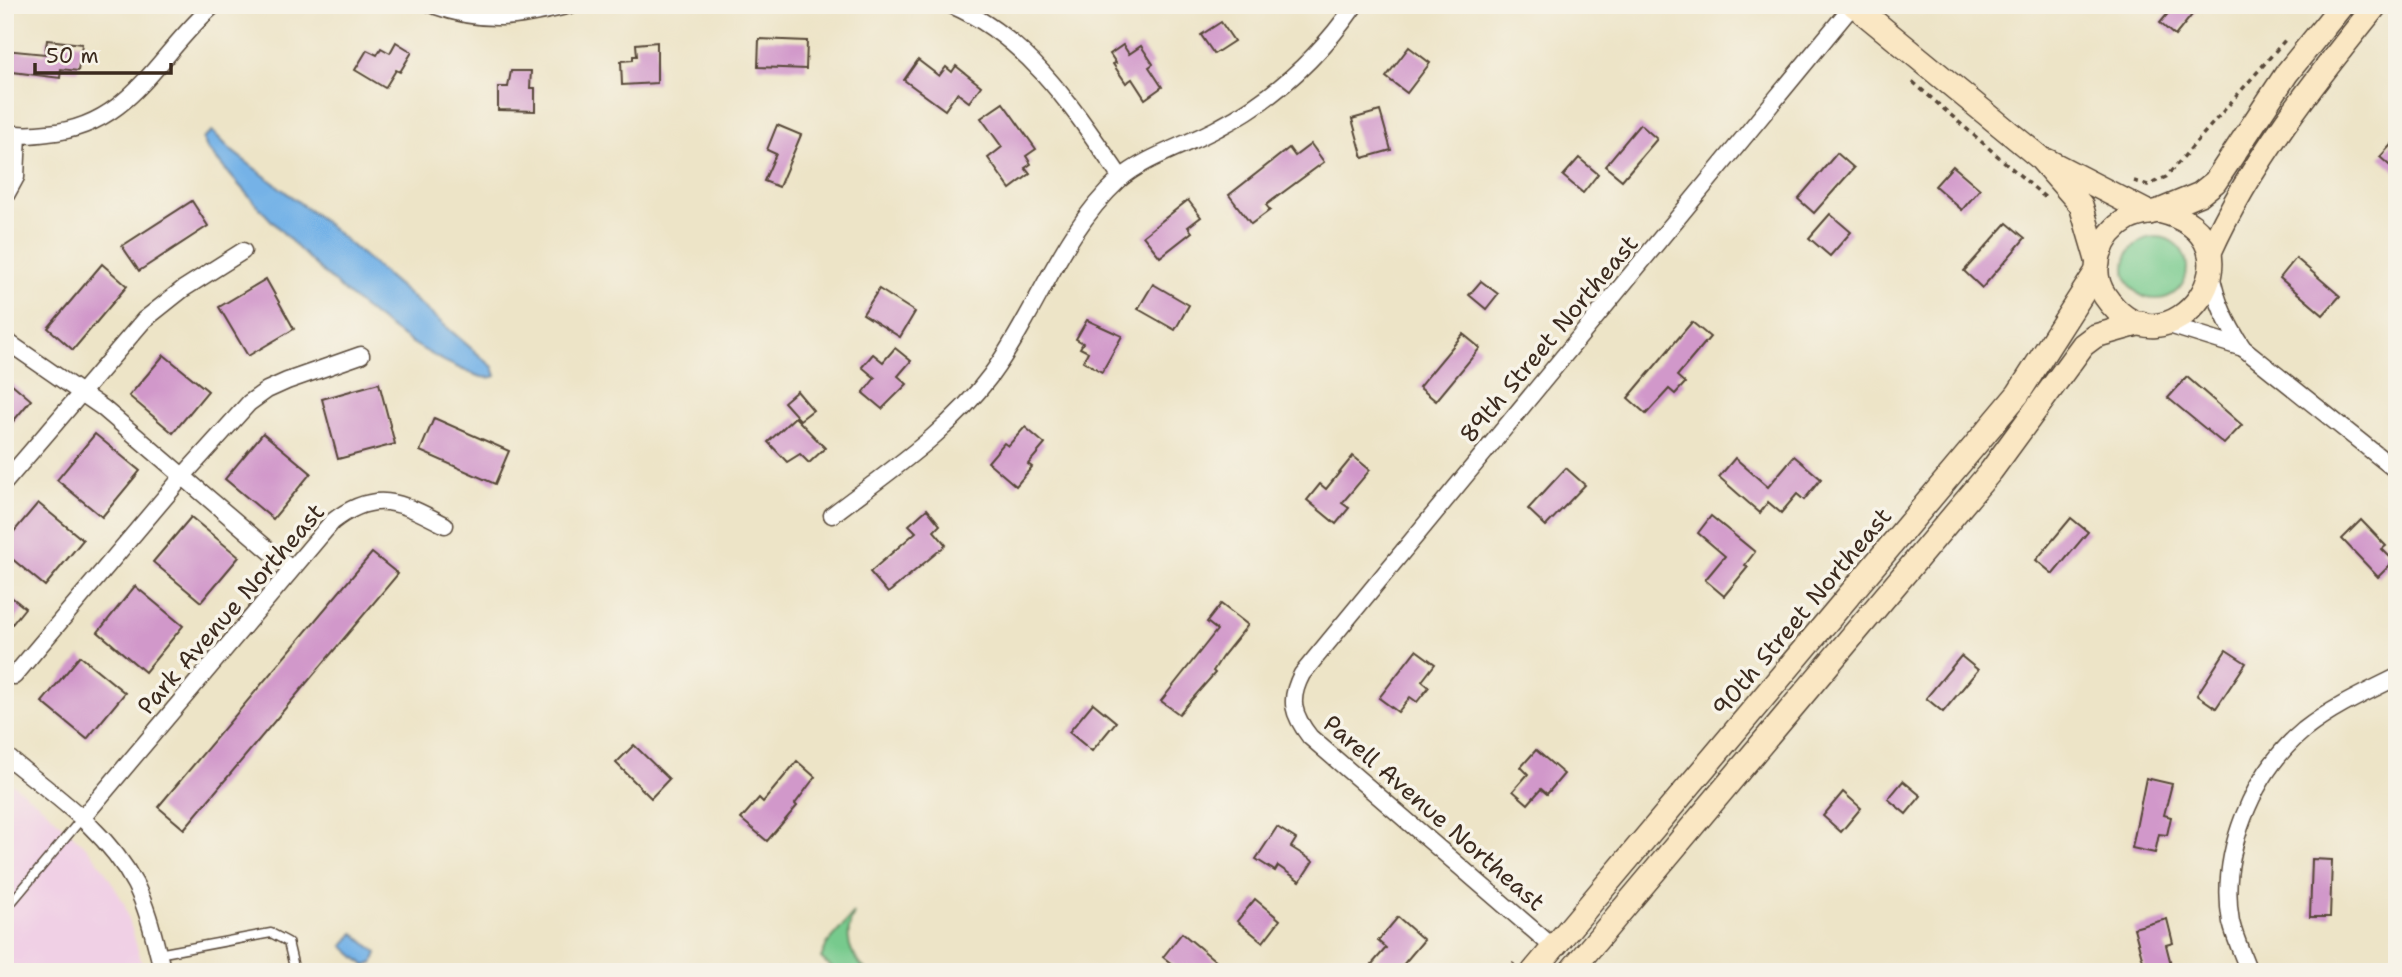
<svg xmlns="http://www.w3.org/2000/svg" width="2402" height="977" font-family="'Shantell Sans',sans-serif">
<rect width="100%" height="100%" fill="#f7f3e8"/>
<filter id="ink" filterUnits="userSpaceOnUse"><feTurbulence type="fractalNoise" baseFrequency=".0143" numOctaves="2"/><feDisplacementMap in="SourceGraphic" scale="14" xChannelSelector="R" yChannelSelector="G"/><feConvolveMatrix kernelMatrix="1 2 1 2 8 2 1 2 1" color-interpolation-filters="sRGB"/></filter>
<filter id="wash" filterUnits="userSpaceOnUse"><feTurbulence type="fractalNoise" baseFrequency=".00686" numOctaves="4" result="noise"/><feDisplacementMap in="SourceGraphic" scale="28" xChannelSelector="R" yChannelSelector="G"/><feGaussianBlur stdDeviation="1.57" result="paint"/><feColorMatrix in="noise" values="0 0 0 0 0 0 0 0 0 0 0 0 0 0 0 0 0 1.4 0 .05"/><feComposite in="paint" operator="in"/></filter>
<g filter="url(#wash)">
<rect width="100%" height="100%" fill="#ede4c7"/>
<polygon fill="#f0d0e5" points="5,778 43,807 90,851 104,869 124,903 142,964 136,972 5,972"/>
<g fill="#77ca8d" stroke="#597a56" stroke-width="2">
<circle cx="2156" cy="268" r="31"/>
<path d="M 854,913 C 843,937 849,955 868,972 L 836,972 L 821,958 L 827,944 Z"/>
</g>
<g fill="#74b2e7" stroke="#586e82" stroke-width="2">
<path d="M 212,131 L 232,151 L 322,220 L 493,367 L 496,376 C 484,381 472,373 461,369 C 367,329 272,225 207,148 L 203,139 Z"/>
<polygon points="354,933 377,953 373,963 366,966 343,946"/>
</g>
<g id="blocks">
<g fill="#d198ca">
<polygon points="2175,5 2200,5 2175,36 2160,23"/>
<polygon points="1221,22 1234,41 1214,54 1201,35"/>
<polygon points="759,39 807,41 806,69 758,67"/>
<polygon points="47,40 82,44 78,71 61,69 60,78 5,71 5,50 45,54"/>
<polygon points="396,42 412,52 400,72 396,70 385,88 355,70 367,50 377,55 381,48 390,53"/>
<polygon points="657,42 657,83 622,85 621,61 633,60 633,56 637,56 636,44"/>
<polygon points="1123,45 1129,54 1141,46 1153,64 1149,67 1162,87 1145,99 1132,79 1126,83 1113,64 1116,63 1110,54"/>
<polygon points="1409,47 1430,63 1407,93 1386,77"/>
<polygon points="918,60 939,76 946,67 952,72 956,66 981,86 969,102 957,93 945,110 904,80"/>
<polygon points="511,71 531,71 530,88 535,88 535,111 498,110 498,87 508,87"/>
<polygon points="1003,103 1036,149 1026,156 1031,164 1025,168 1030,174 1010,189 988,158 1002,147 981,118"/>
<polygon points="1380,111 1391,150 1363,158 1352,119"/>
<polygon points="1640,124 1657,139 1622,180 1605,166"/>
<polygon points="777,125 801,135 779,187 764,181 776,154 767,150"/>
<polygon points="2397,138 2397,172 2380,157"/>
<polygon points="1311,144 1324,162 1266,205 1270,210 1251,224 1229,195 1289,148 1295,156"/>
<polygon points="1837,153 1854,168 1814,213 1798,199"/>
<polygon points="1579,158 1598,174 1583,193 1563,176"/>
<polygon points="1953,166 1980,189 1962,210 1935,186"/>
<polygon points="1188,200 1201,217 1188,227 1192,232 1160,257 1143,236"/>
<polygon points="192,201 208,226 139,271 122,246"/>
<polygon points="1830,214 1851,232 1830,256 1809,238"/>
<polygon points="2007,223 2025,238 1982,288 1964,271"/>
<polygon points="2296,258 2340,296 2323,315 2280,278"/>
<polygon points="102,264 127,286 73,350 48,328"/>
<polygon points="266,279 294,329 248,356 219,307"/>
<polygon points="1481,281 1498,294 1486,309 1469,295"/>
<polygon points="1153,284 1189,305 1175,330 1138,309"/>
<polygon points="879,289 915,312 900,337 863,314"/>
<polygon points="1087,320 1122,336 1102,372 1083,361 1088,352 1080,348 1083,343 1076,339"/>
<polygon points="1692,322 1710,337 1677,376 1685,383 1675,394 1669,389 1646,414 1628,398"/>
<polygon points="1463,334 1480,348 1436,401 1419,387"/>
<polygon points="895,348 911,361 898,376 907,384 882,409 863,393 875,378 862,367 873,354 883,362"/>
<polygon points="164,355 208,391 173,433 129,396"/>
<polygon points="2187,377 2242,425 2224,444 2168,398"/>
<polygon points="5,378 31,400 5,431"/>
<polygon points="379,383 395,444 338,459 322,399"/>
<polygon points="797,391 813,410 800,420 784,402"/>
<polygon points="795,417 825,448 809,463 800,454 787,462 768,442"/>
<polygon points="434,418 509,451 495,484 420,451"/>
<polygon points="1025,427 1045,444 1028,464 1032,467 1016,486 988,462 1004,443 1008,446"/>
<polygon points="263,433 311,473 273,519 225,479"/>
<polygon points="95,434 140,471 102,517 57,480"/>
<polygon points="1353,456 1370,470 1342,503 1349,508 1336,524 1307,500 1320,484 1326,489"/>
<polygon points="1794,456 1821,479 1804,500 1797,494 1781,513 1768,502 1760,513 1719,477 1735,458 1768,487"/>
<polygon points="1566,468 1585,485 1546,526 1528,509"/>
<polygon points="38,503 83,540 45,586 5,553 5,542"/>
<polygon points="927,509 940,525 934,531 946,545 888,593 870,572 916,532 909,525"/>
<polygon points="1711,516 1755,552 1745,565 1748,567 1724,596 1705,580 1725,556 1698,533"/>
<polygon points="191,517 239,557 201,602 153,562"/>
<polygon points="2071,518 2088,532 2053,574 2036,560"/>
<polygon points="2361,520 2386,546 2382,549 2394,561 2378,577 2342,539"/>
<polygon points="372,553 398,574 184,829 158,807"/>
<polygon points="135,586 183,626 145,672 98,632"/>
<polygon points="5,592 25,608 5,633"/>
<polygon points="1221,604 1248,625 1222,657 1213,671 1215,673 1179,714 1161,701 1217,630 1207,622"/>
<polygon points="1416,650 1435,664 1422,681 1429,687 1417,702 1410,697 1398,712 1379,698"/>
<polygon points="2226,650 2246,663 2216,708 2197,695"/>
<polygon points="80,656 125,693 87,739 42,702"/>
<polygon points="1961,656 1978,670 1943,712 1926,698"/>
<polygon points="1093,703 1116,722 1092,751 1069,732"/>
<polygon points="634,745 669,779 651,798 616,763"/>
<polygon points="1536,750 1564,774 1547,794 1541,789 1528,804 1513,791 1528,774 1521,767"/>
<polygon points="797,761 815,777 795,804 797,806 767,841 741,819 759,798 763,802"/>
<polygon points="2146,778 2172,784 2164,815 2171,817 2167,835 2159,834 2155,853 2132,848"/>
<polygon points="1903,781 1921,796 1906,814 1888,799"/>
<polygon points="1843,792 1861,808 1841,832 1823,816"/>
<polygon points="1277,827 1296,839 1291,847 1313,861 1300,881 1278,866 1275,871 1256,859"/>
<polygon points="2312,859 2332,860 2330,917 2310,917"/>
<polygon points="1255,899 1280,920 1263,942 1237,921"/>
<polygon points="1398,917 1424,940 1397,972 1381,972 1372,964 1386,948 1378,941"/>
<polygon points="2167,919 2173,943 2166,945 2173,972 2146,972 2134,928"/>
<polygon points="1182,933 1229,972 1182,972 1163,957"/>
</g>
</g>
</g>
<g filter="url(#ink)">
<use href="#blocks" fill-opacity="0" stroke="#564637" stroke-width="2"/>
<g fill="none" stroke-linecap="round" stroke-linejoin="round">
<defs>
<g id="lane">
<polyline points="5,910 83,817"/>
<polyline points="158,954 271,933 288,942 293,963"/>
</g>
<g id="street">
<path d="M 433,5 C 485,24 518,18 570,5"/>
<path d="M 951,5 C 1029,38 1075,111 1121,178"/>
<path d="M 5,132 C 20,136 33,135 48,133 C 132,126 157,54 214,5"/>
<polyline points="5,197 16,177 18,135"/>
<path d="M 2211,273 C 2216,302 2227,324 2243,348 L 2397,471"/>
<polyline points="2166,324 2243,348"/>
<polyline points="5,340 103,408 291,569"/>
<polyline points="5,482 144,320 183,289 243,251"/>
<path d="M 832,515 C 888,472 949,432 991,375 C 1037,312 1061,233 1119,180 C 1143,158 1189,144 1218,128 C 1274,99 1319,57 1355,5"/>
<polyline points="14,676 183,476 249,403 267,390 287,381 361,355"/>
<path d="M 5,755 C 52,794 106,829 135,884 C 149,911 155,943 163,972"/>
<path d="M 83,817 L 332,522 C 375,488 401,502 445,525"/>
<path d="M 1553,947 L 1310,737 C 1293,715 1288,700 1302,674 L 1853,5"/>
<path d="M 2249,972 C 2243,955 2235,939 2231,922 C 2219,855 2252,773 2304,730 C 2332,708 2365,693 2397,677"/>
</g>
<g id="secondary">
<polyline points="1854,5 2039,157 2081,205 2098,263"/>
<polyline points="2048,161 2149,213"/>
<path d="M 2159,211 C 2276,239 2167,388 2105,296 C 2087,270 2101,234 2128,219 C 2137,214 2149,213 2159,211 Z"/>
<polyline points="2159,211 2200,194 2215,182 2287,73 2342,5"/>
<path d="M 2210,252 C 2251,161 2314,82 2376,5"/>
<polyline points="1533,972 2018,394 2095,274"/>
<polyline points="1570,972 1991,471 2083,345 2095,336 2141,323"/>
</g>
</defs>
<use href="#lane" stroke="#564637" stroke-width="11"/>
<use href="#street" stroke="#564637" stroke-width="19"/>
<use href="#secondary" stroke="#564637" stroke-width="26"/>
<g stroke="#564637" stroke-width="3.5" stroke-dasharray="5 5" stroke-linecap="butt">
<polyline points="1913,82 2047,199"/>
<polyline points="2134,181 2148,185 2166,177 2286,39"/>
<polyline points="381,972 387,965"/>
<polyline points="1507,972 1514,963"/>
</g>
<use href="#lane" stroke="#fff" stroke-width="8"/>
<use href="#street" stroke="#fff" stroke-width="16"/>
<use href="#secondary" stroke="#fae7c3" stroke-width="23"/>
</g>
</g>
<g text-anchor="middle" stroke-width="7" stroke-linejoin="round" paint-order="stroke">
<g font-size="24" fill="#3b2a1e" stroke="#f7f3e8">
<text transform="translate(1549 339) rotate(-50)" y="8">89th Street Northeast</text>
<text transform="translate(231 609) rotate(-49)" y="8">Park Avenue Northeast</text>
<text transform="translate(1802 612) rotate(-50)" y="8">90th Street Northeast</text>
<text transform="translate(1434 813) rotate(41)" y="8">Parell Avenue Northeast</text>
</g>
</g>
<rect width="2402" height="977" fill="none" stroke="#f7f3e8" stroke-width="28"/>
<path d="M35 63v10h136v-10" fill="none" stroke="#3b2a1e" stroke-width="3.5"/>
<text x="46" y="63" font-size="21" fill="#3b2a1e" stroke="#f7f3e8" stroke-width="5" paint-order="stroke">50 m</text>
</svg>
